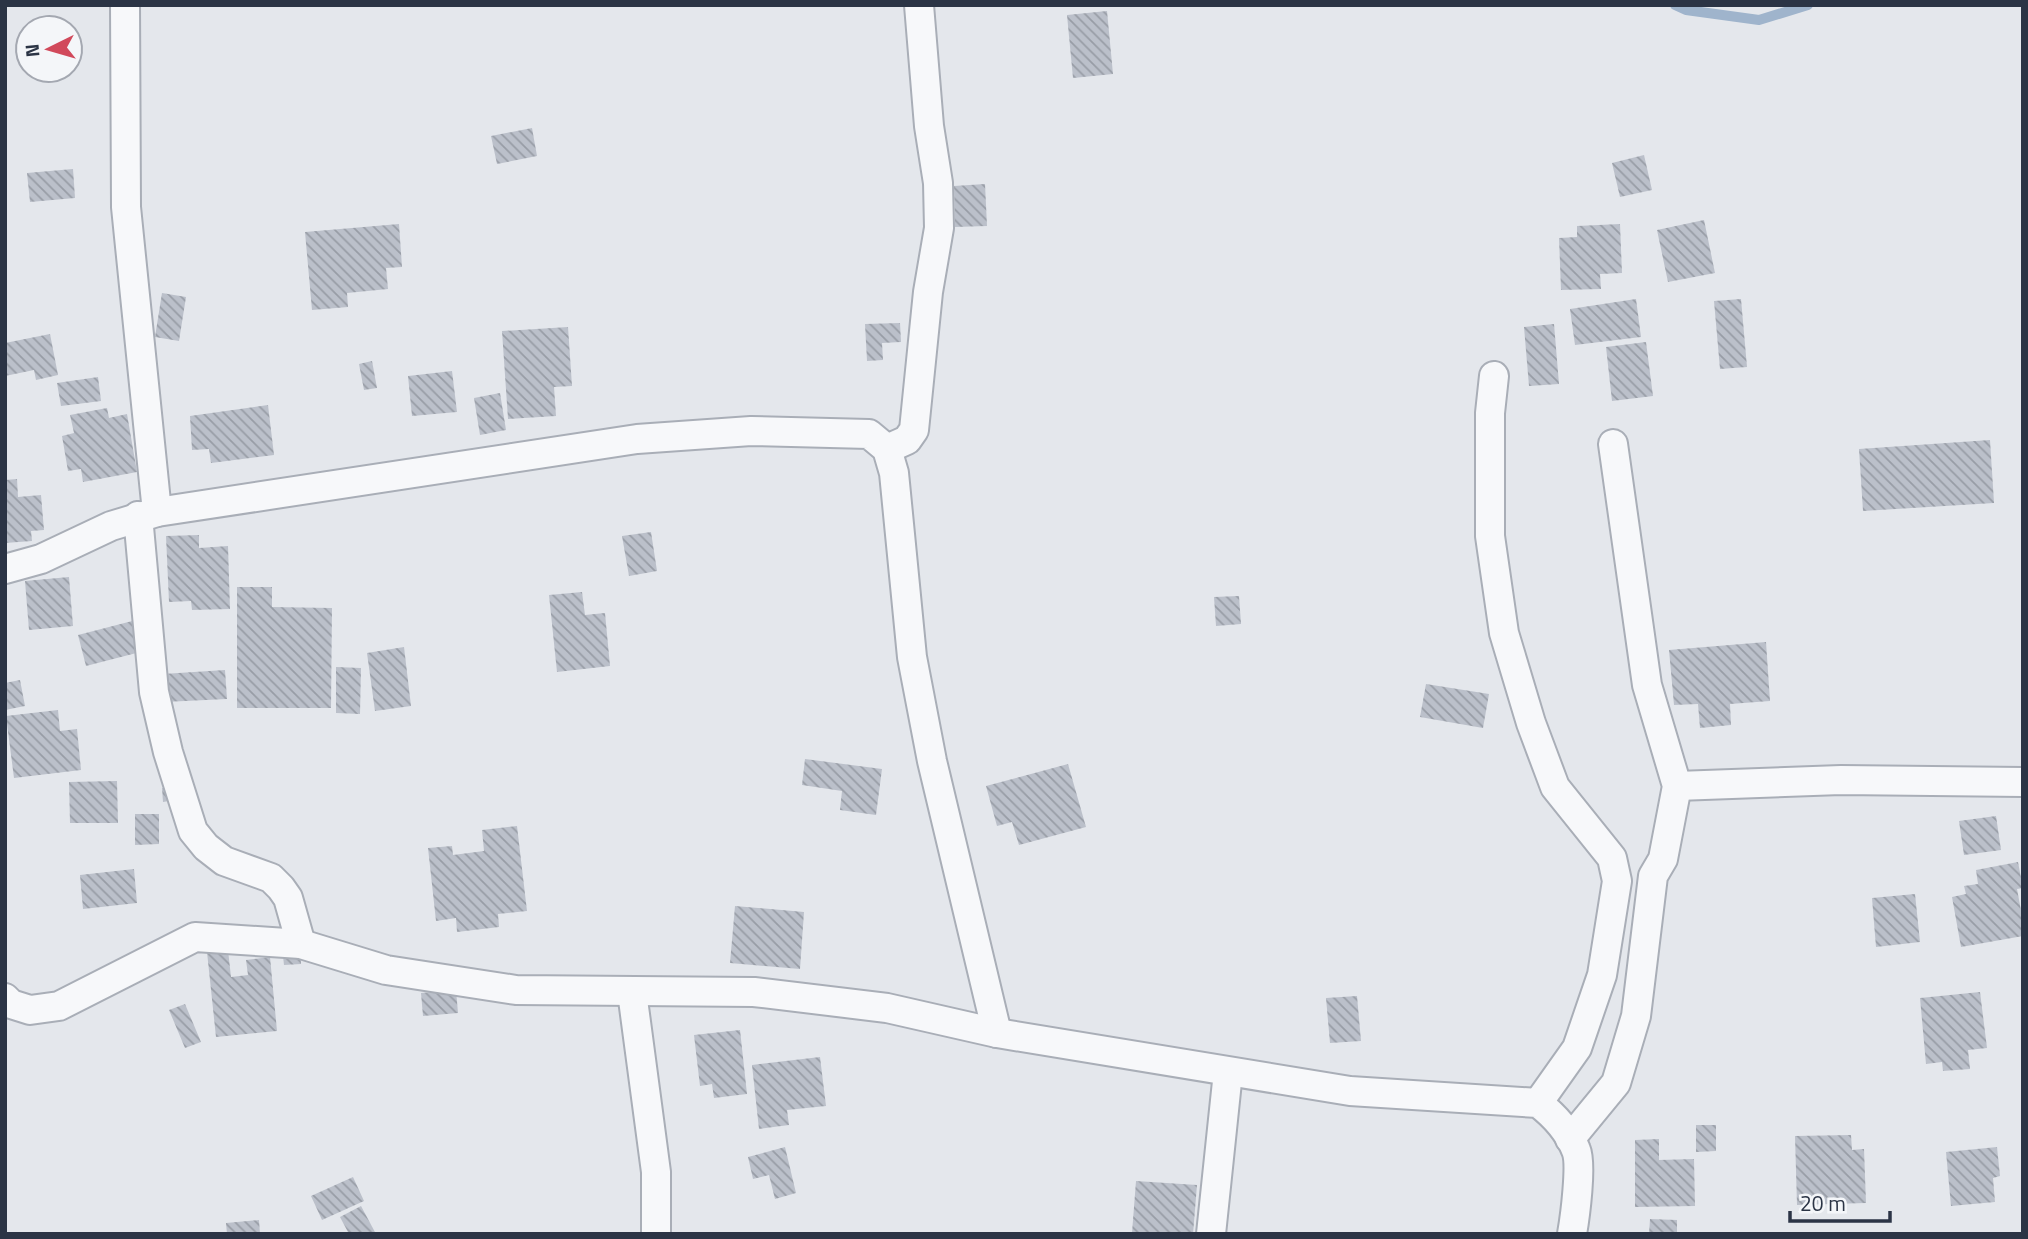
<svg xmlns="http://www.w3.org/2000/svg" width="2028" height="1239" font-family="'Titillium Web',sans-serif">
<defs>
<pattern id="building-back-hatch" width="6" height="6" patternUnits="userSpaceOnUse" patternTransform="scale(1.75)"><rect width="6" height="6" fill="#bbc0ca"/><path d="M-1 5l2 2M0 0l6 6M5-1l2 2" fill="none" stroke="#989da6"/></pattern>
</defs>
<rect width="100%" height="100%" fill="#e4e7ec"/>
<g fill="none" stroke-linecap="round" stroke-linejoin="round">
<polyline stroke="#9fb4cc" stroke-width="10" points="1675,5 1686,10 1759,20 1808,5"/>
</g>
<g fill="url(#building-back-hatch)">
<polygon points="1107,11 1113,74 1073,78 1067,15"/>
<polygon points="532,128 537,156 497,164 491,136"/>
<polygon points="1644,155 1652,190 1620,197 1612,163"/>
<polygon points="73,169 75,198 30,202 27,173"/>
<polygon points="985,184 987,226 955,227 954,186"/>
<polygon points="1704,220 1715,273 1668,282 1657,230"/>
<polygon points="399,224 402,267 386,268 388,289 347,293 348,307 312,310 305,232"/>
<polygon points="1620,224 1622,273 1600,274 1601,289 1561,290 1559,238 1577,237 1577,226"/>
<polygon points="162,293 186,297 179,341 155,337"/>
<polygon points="1636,299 1641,337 1575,345 1570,309"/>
<polygon points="1741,299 1747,367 1720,369 1714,301"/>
<polygon points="900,323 901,342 882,343 883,360 867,361 865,324"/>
<polygon points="1554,324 1559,384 1529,386 1524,327"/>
<polygon points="568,327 572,386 554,387 556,416 508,419 502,331"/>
<polygon points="50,334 58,375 36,380 34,370 5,376 5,343"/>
<polygon points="1646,342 1653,396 1612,401 1606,347"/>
<polygon points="372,361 377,388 364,390 359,364"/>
<polygon points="452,371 457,412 412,416 408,376"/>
<polygon points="98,377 101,401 61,406 57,383"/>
<polygon points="500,393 506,430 480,435 474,398"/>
<polygon points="268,405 274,455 211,463 209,449 192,450 190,416"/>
<polygon points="107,408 109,418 127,414 137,472 83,482 81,469 68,471 62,436 74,433 70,415"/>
<polygon points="1990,440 1994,503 1863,511 1859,449"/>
<polygon points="17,479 18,497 41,495 44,530 31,531 32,541 5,543 5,480"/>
<polygon points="651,532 657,571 629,576 622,536"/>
<polygon points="199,535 199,548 228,546 230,609 192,610 191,601 169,602 166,536"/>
<polygon points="69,577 73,626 29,630 25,581"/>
<polygon points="237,587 272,587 272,607 332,608 331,708 237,708"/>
<polygon points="582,592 585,615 605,613 610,666 557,672 549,595"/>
<polygon points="1239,596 1241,624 1216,626 1214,597"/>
<polygon points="140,619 148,650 86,666 78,635"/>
<polygon points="1766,642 1770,701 1730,704 1731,725 1700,728 1698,704 1674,705 1669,650"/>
<polygon points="404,647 411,706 375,711 367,653"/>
<polygon points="336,667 361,668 360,714 336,713"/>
<polygon points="225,670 227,699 164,702 163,674"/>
<polygon points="20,680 25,706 5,710 5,683"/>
<polygon points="1426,684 1489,694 1483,728 1420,717"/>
<polygon points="58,710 60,731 77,729 81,770 14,778 6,716"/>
<polygon points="805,759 882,769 876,815 840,810 842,791 802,785"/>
<polygon points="1068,764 1086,827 1019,845 1012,822 997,826 986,786"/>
<polygon points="117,781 118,823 70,823 69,782"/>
<polygon points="174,787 175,800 163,802 162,788"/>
<polygon points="135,814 159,814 159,844 135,845"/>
<polygon points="1996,816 2001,850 1964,855 1959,821"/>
<polygon points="517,826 527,911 498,914 499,927 457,932 456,918 436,921 428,848 452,846 453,855 484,851 482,830"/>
<polygon points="2018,862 2023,888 2017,889 2023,921 2023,936 1961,947 1952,897 1966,894 1964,886 1978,884 1976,870"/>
<polygon points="134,869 137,903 83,909 80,875"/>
<polygon points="1915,894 1920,942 1876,947 1872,898"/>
<polygon points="735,906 804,912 800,969 730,963"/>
<polygon points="300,945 301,964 284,965 282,947"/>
<polygon points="228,950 231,977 248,975 246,960 270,957 277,1031 216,1037 207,952"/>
<polygon points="456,990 458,1013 423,1016 421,993"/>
<polygon points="1980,992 1987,1048 1968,1050 1970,1069 1943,1071 1942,1062 1926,1064 1920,998"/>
<polygon points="1357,996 1361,1041 1330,1043 1326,998"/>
<polygon points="185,1004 201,1042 185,1048 169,1010"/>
<polygon points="740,1030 747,1094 714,1098 712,1084 700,1086 694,1035"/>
<polygon points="820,1057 826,1106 787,1110 789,1125 759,1129 752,1065"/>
<polygon points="1696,1125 1716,1125 1716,1151 1696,1152"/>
<polygon points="1851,1135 1852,1150 1864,1149 1866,1203 1797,1205 1795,1136"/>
<polygon points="1659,1139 1659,1160 1694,1159 1695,1206 1635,1207 1635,1140"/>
<polygon points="785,1147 796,1193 775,1199 769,1175 753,1179 748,1157"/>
<polygon points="1997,1147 2000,1176 1993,1178 1995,1202 1951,1206 1946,1152"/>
<polygon points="353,1177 364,1201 322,1220 311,1196"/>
<polygon points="1136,1181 1197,1185 1193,1234 1132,1233"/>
<polygon points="361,1206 376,1234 349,1234 340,1217"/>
<polygon points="1650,1219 1677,1220 1677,1234 1649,1234"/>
<polygon points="259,1220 260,1234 227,1234 226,1223"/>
</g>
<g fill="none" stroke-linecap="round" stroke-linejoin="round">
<defs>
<g id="minor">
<polyline points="125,5 126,207 157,512"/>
<polyline points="1494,376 1490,413 1490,536 1504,633 1531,723 1555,787 1612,858 1617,881 1602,975 1577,1048 1538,1103"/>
<polyline points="887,449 907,440 914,430 928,292 939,228 938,183 929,126 919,5"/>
<polyline points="138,516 154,692 168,752 193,831 206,847 224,861 271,878 281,888 288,898 301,944"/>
<polyline points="5,569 41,559 111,526 157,512 637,439 751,431 869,434 887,449 894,473 912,657 932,761 997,1033"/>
<polyline points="1677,786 1841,780 2023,782"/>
<polyline points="632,992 656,1172 656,1234"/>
<path d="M 5,998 L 11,1004 L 30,1010 L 59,1006 L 195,937 L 301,944 L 386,970 L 516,990 L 754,992 L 887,1008 L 997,1033 L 1350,1091 L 1538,1103 C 1555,1116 1568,1130 1576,1150 C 1582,1164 1575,1217 1572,1234"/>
<polyline points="1570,1139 1616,1083 1636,1016 1653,876 1663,859 1677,786 1647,685 1613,444"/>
<polyline points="1211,1234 1228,1072"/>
</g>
</defs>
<use href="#minor" stroke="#a9aeb7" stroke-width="32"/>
<use href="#minor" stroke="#f7f8fa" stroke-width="28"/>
</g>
<rect width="2028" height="1239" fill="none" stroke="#2b3445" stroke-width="14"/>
<g transform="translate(49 49) rotate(265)"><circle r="33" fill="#f4f6f9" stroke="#a4a8b1" stroke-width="2"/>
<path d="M0-5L12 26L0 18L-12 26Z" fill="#d1495b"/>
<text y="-10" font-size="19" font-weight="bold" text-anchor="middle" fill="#2b3445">N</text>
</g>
<path d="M1790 1211v10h100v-10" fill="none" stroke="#2b3445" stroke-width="3.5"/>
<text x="1800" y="1211" font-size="21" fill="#2b3445" stroke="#f4f6f9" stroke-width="5" paint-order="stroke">20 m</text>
</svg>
